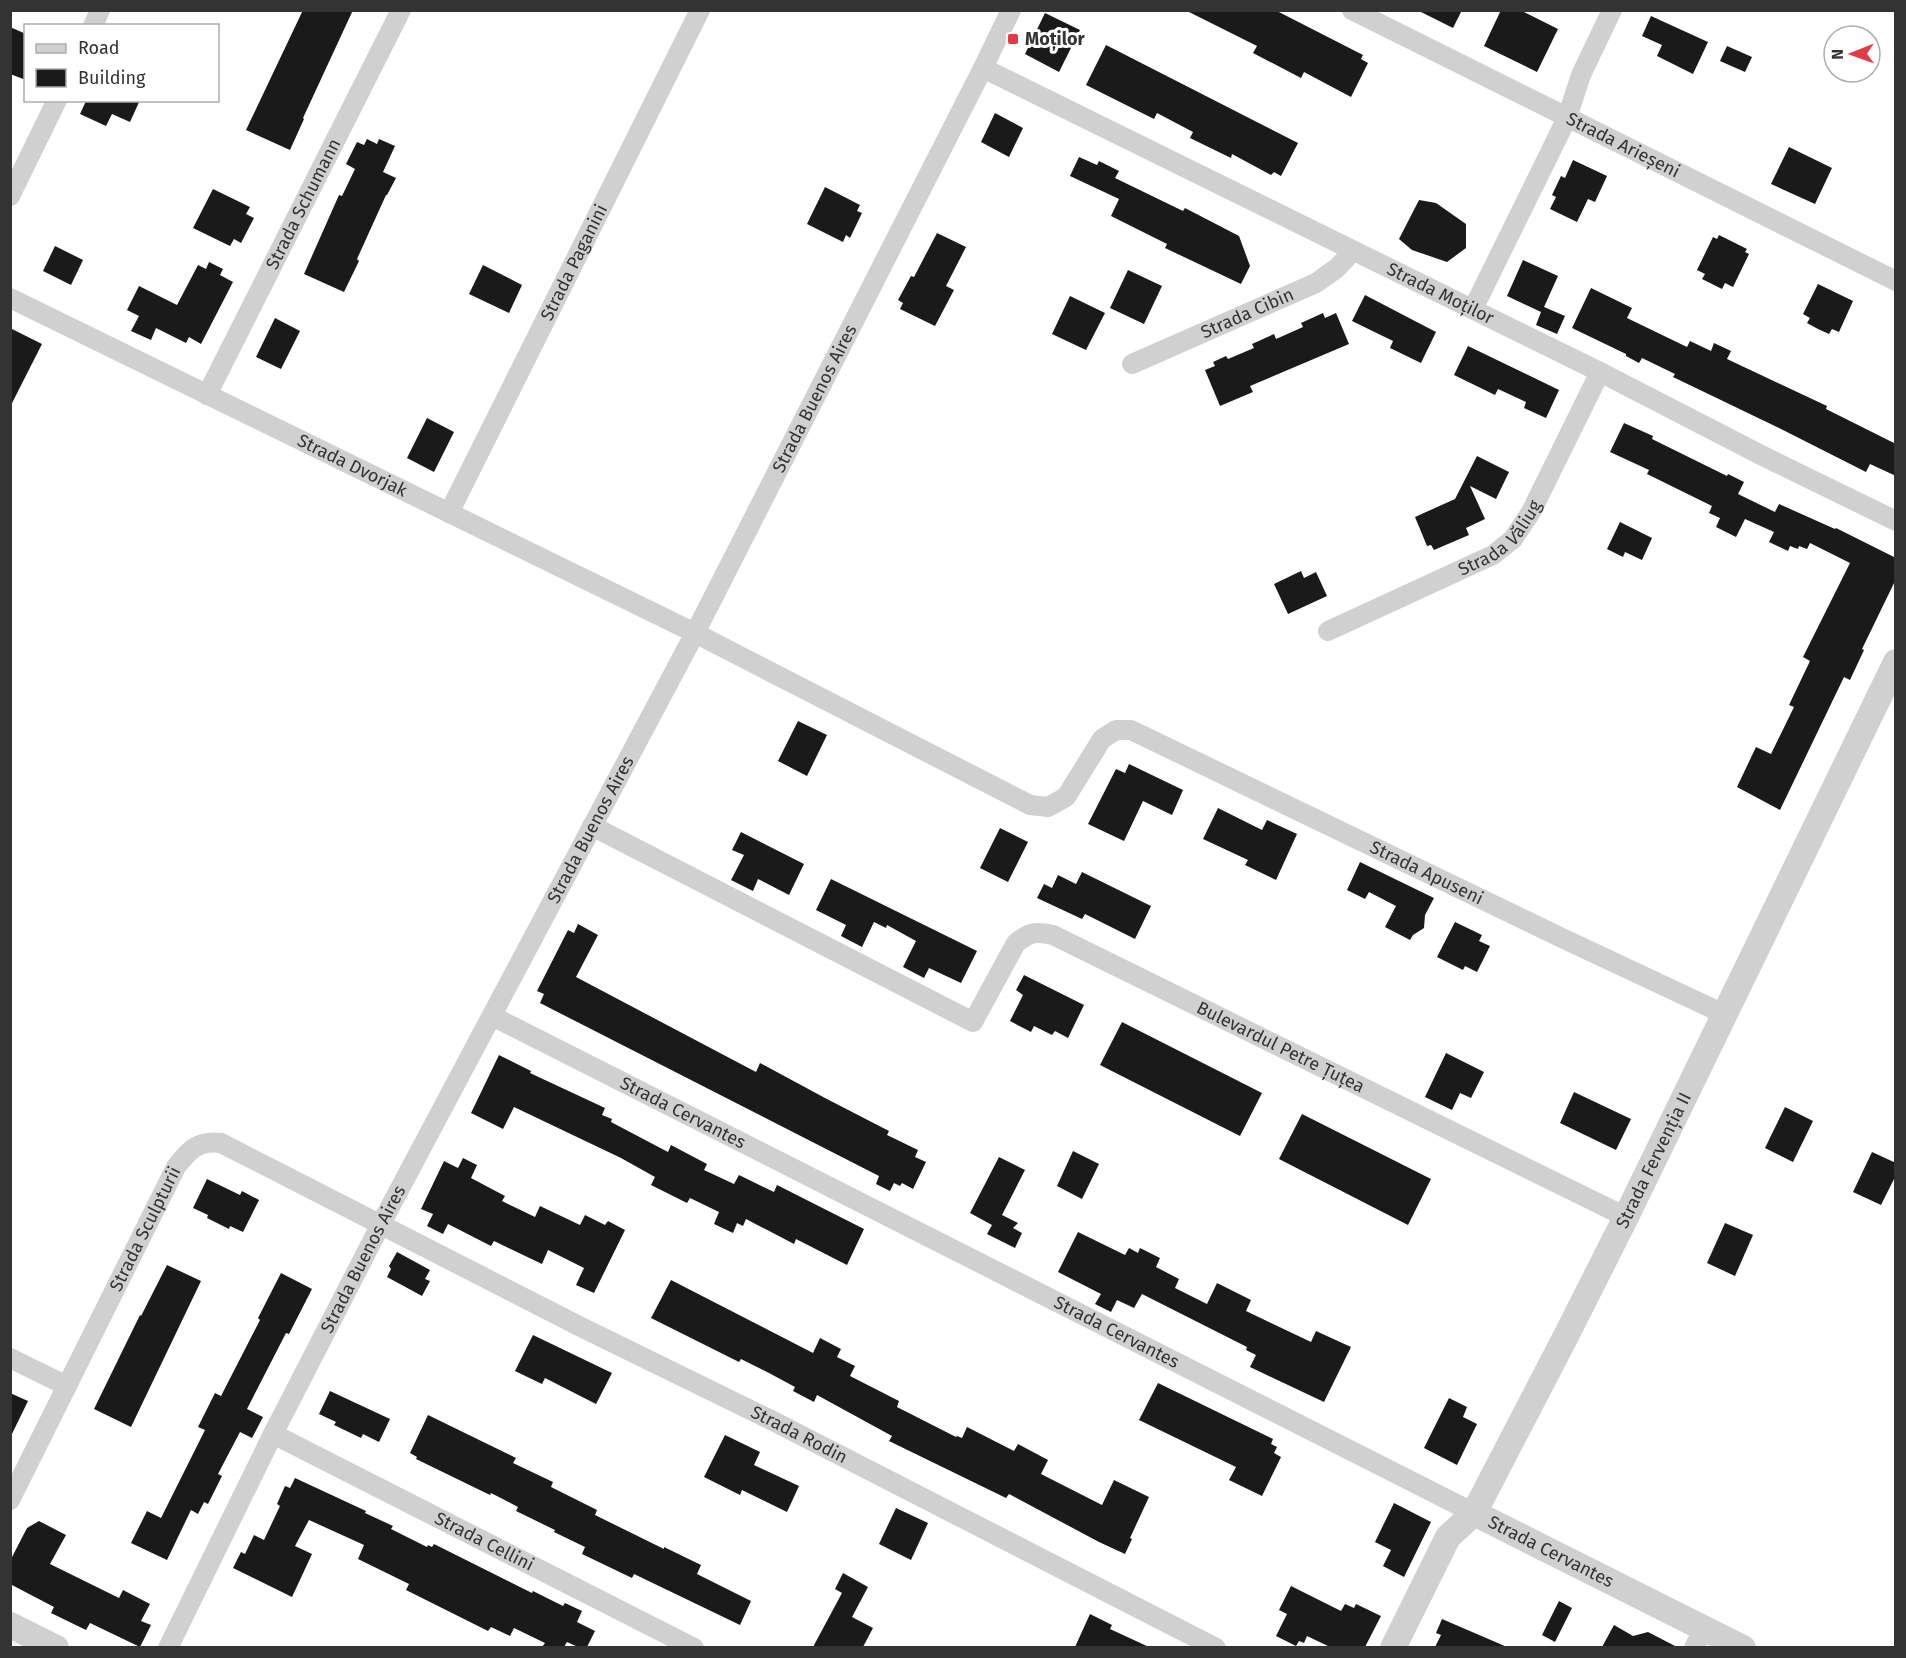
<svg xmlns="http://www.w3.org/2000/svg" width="1906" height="1658" font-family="'Fira Sans',sans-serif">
<rect width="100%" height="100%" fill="#fff"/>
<g fill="#1a1a1a">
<polygon points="303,10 353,10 303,118 304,119 290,150 246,130"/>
<polygon points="1185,10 1275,10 1363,55 1361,59 1368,63 1351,97 1304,72 1301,78 1253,53 1257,46"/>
<polygon points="1417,10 1462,10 1453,28"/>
<polygon points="1501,10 1520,10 1558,29 1537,72 1484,46"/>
<polygon points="1045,13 1080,30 1059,72 1025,54"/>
<polygon points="1651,16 1708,42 1693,74 1657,56 1662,45 1642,36"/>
<polygon points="10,27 26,34 26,80 10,74"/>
<polygon points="1106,45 1298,143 1281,176 1274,172 1271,175 1232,154 1231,158 1190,138 1193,132 1157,113 1154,119 1086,85"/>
<polygon points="1727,46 1752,57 1745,72 1720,61"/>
<polygon points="84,100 140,100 130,122 112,114 106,126 80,114 86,101"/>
<polygon points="995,113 1023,128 1009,157 981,142"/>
<polygon points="367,139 377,144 379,139 395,146 383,172 396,178 387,195 386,195 357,259 359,261 344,292 304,274 339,195 342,196 355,169 346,164 357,142 364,145"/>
<polygon points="1789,147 1832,168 1815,204 1771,184"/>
<polygon points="1079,157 1097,165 1099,161 1119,171 1115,178 1183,211 1185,208 1239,236 1250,266 1241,284 1165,248 1167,244 1111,216 1119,199 1070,176"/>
<polygon points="1573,160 1607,176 1595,202 1588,199 1577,222 1550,209 1556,197 1552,195 1561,176 1565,178"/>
<polygon points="825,187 860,205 857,211 862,213 850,238 846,235 843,242 807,224"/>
<polygon points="213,189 250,207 246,214 254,218 241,243 234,239 230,246 193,228"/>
<polygon points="1419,200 1436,203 1466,224 1466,248 1447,262 1412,250 1399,239"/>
<polygon points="937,233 966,247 946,286 954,290 935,326 900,309 903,303 898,300 911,276 914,277"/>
<polygon points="1719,235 1747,249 1745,252 1749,254 1733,287 1725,283 1722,289 1702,279 1705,274 1697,270 1713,237 1717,239"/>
<polygon points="55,246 83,260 71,285 43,271"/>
<polygon points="1523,260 1558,276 1544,307 1565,316 1557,334 1536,325 1541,312 1507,296"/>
<polygon points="209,262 223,269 220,275 233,282 201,344 189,337 186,343 156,328 151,340 131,331 139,316 127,310 139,286 177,305 198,265 206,269"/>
<polygon points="483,265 522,285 509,313 469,294"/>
<polygon points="1128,270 1162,286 1144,324 1110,308"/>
<polygon points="1818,284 1853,301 1839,332 1832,329 1829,334 1818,329 1807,323 1810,318 1803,314"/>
<polygon points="1591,288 1632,308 1627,318 1687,347 1690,341 1711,351 1714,343 1731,351 1727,359 1827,406 1826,409 1896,444 1896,476 1870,464 1866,472 1781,429 1673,377 1675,374 1642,358 1639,363 1626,356 1626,354 1572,328"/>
<polygon points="1365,295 1436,332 1421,363 1390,348 1393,341 1352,321"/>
<polygon points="1070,296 1105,313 1086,350 1052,334"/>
<polygon points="1323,313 1325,318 1336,313 1349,344 1250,386 1253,392 1220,406 1205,370 1215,366 1213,362 1226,356 1228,359 1254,348 1252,344 1274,334 1276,339 1303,327 1301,323"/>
<polygon points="275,318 300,331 281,369 256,357"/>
<polygon points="10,328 42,344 10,407"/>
<polygon points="1468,346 1559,390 1546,418 1524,408 1526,402 1498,389 1495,395 1454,375"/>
<polygon points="427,418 454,432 434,472 407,458"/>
<polygon points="1624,423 1653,436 1652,439 1727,476 1728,474 1744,482 1738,494 1775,512 1779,504 1835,529 1836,528 1896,558 1896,579 1862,649 1864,650 1850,680 1844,677 1780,810 1737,787 1756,747 1771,754 1794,707 1789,705 1810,661 1803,657 1850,563 1810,543 1807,549 1799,546 1798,549 1790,546 1788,551 1769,542 1774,532 1745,519 1736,537 1716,527 1720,518 1709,513 1712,506 1647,474 1649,470 1610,452"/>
<polygon points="1477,456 1509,472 1496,499 1470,486 1485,519 1466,528 1469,535 1434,550 1431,545 1427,546 1415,517 1455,499"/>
<polygon points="1620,522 1652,538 1642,560 1625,552 1623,557 1607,549"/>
<polygon points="1301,571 1304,578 1316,572 1327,596 1288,614 1274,584"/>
<polygon points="798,721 827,735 807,776 778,761"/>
<polygon points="1129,764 1183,790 1172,815 1143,801 1124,841 1088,824 1116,769 1125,773"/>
<polygon points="1218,808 1262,830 1267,820 1297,834 1276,880 1245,865 1248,860 1203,839"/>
<polygon points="1000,828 1028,842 1008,882 980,868"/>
<polygon points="741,832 804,864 789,895 758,879 753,891 731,880 744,855 732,850"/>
<polygon points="1360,862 1434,898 1425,915 1424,928 1413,935 1410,940 1385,927 1396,906 1369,892 1365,899 1347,890"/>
<polygon points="1082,872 1151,906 1135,939 1085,914 1082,919 1037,898 1044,884 1052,888 1058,875 1076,884"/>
<polygon points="831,879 977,951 961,983 929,968 924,978 903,967 916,941 887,925 886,928 874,922 862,947 841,936 846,925 816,910"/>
<polygon points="1455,922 1482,935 1479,941 1490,946 1477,972 1465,966 1463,970 1437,957"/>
<polygon points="578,924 598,935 576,977 756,1072 760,1063 825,1098 889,1131 887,1135 918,1150 915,1157 926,1162 913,1189 902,1183 900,1186 894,1183 890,1191 876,1184 879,1176 540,1003 544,994 537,991 568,930 574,933"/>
<polygon points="1024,975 1084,1005 1068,1038 1055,1031 1052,1035 1034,1026 1031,1032 1010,1021 1023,995 1016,990"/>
<polygon points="1122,1022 1262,1093 1240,1136 1100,1065"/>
<polygon points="1446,1053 1484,1072 1471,1098 1460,1093 1452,1110 1425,1097"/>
<polygon points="499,1055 531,1071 530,1073 605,1108 602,1115 612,1119 611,1122 668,1152 671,1145 707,1164 704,1170 734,1184 739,1175 774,1192 777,1185 864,1229 847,1265 796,1239 794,1244 746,1219 743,1226 737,1223 733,1233 714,1224 719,1212 690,1198 687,1203 651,1185 655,1177 621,1158 514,1107 503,1129 471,1113"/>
<polygon points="1574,1092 1631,1119 1616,1150 1560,1123"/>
<polygon points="1785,1107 1813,1121 1793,1162 1765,1148"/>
<polygon points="1302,1114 1431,1179 1408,1225 1279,1159"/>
<polygon points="1073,1151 1099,1164 1082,1199 1057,1186"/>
<polygon points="1872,1152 1896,1163 1896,1175 1881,1205 1853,1192"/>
<polygon points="999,1157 1025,1170 1002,1215 1018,1223 1013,1228 1022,1233 1015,1248 987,1234 992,1225 970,1213"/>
<polygon points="463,1158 477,1165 471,1178 505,1196 502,1201 535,1217 540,1206 580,1225 585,1215 605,1225 608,1221 625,1230 594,1293 576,1285 584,1268 548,1250 542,1264 494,1241 491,1246 448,1224 443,1234 427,1226 433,1214 421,1209 444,1161 458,1168"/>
<polygon points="207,1179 240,1195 242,1191 259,1200 243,1232 230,1226 229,1229 207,1218 208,1215 193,1208"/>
<polygon points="1725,1223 1753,1235 1735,1276 1707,1263"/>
<polygon points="1078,1232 1125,1255 1129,1248 1138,1253 1140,1248 1160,1258 1156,1267 1179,1279 1175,1288 1207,1304 1217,1283 1251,1300 1246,1311 1311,1342 1316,1331 1351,1347 1324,1402 1250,1367 1256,1355 1246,1350 1247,1347 1142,1294 1134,1308 1117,1300 1111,1312 1095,1304 1101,1294 1058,1272"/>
<polygon points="397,1252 430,1270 425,1279 430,1281 422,1296 387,1277 391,1269 389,1266"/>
<polygon points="167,1265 201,1281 131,1427 94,1409 140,1315 141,1316"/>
<polygon points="281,1273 312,1289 289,1334 286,1333 247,1409 263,1417 252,1438 240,1432 218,1474 222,1476 208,1504 204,1502 198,1514 191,1510 167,1560 131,1543 147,1511 161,1518 205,1430 198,1427 215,1393 221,1396 260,1320 258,1318"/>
<polygon points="671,1280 813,1353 820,1338 841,1349 837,1357 855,1366 850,1376 899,1401 897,1407 956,1437 957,1436 962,1438 967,1427 1014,1451 1018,1444 1048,1460 1041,1474 1102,1505 1114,1480 1149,1497 1130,1538 1132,1539 1125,1554 1099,1542 1009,1494 1006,1498 889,1441 892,1436 817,1395 814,1402 793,1391 795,1387 769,1373 741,1359 739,1362 651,1318"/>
<polygon points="533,1335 612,1373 596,1404 545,1378 542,1384 515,1371"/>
<polygon points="1158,1383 1273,1439 1271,1444 1277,1447 1274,1453 1281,1457 1262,1496 1229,1480 1236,1467 1139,1420"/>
<polygon points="330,1391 390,1419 379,1442 363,1434 361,1438 334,1425 336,1422 319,1414"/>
<polygon points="10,1393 28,1401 10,1438"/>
<polygon points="1449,1398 1467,1407 1463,1417 1477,1424 1457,1465 1424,1448"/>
<polygon points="428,1415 516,1458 513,1463 553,1482 551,1487 597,1510 595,1515 664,1549 664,1547 701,1565 697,1574 751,1601 740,1625 634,1574 632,1578 582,1554 585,1547 554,1532 555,1530 516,1511 518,1507 491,1493 490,1495 416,1459 417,1457 410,1453"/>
<polygon points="725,1435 760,1452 754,1465 799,1486 787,1512 742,1490 740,1495 704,1477"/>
<polygon points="295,1478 366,1511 365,1513 393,1526 391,1529 427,1547 428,1545 432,1547 434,1544 532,1593 533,1591 563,1606 565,1603 582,1611 577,1622 595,1631 587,1647 578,1647 567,1642 564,1647 542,1647 545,1643 514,1628 510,1636 491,1627 488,1631 406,1590 409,1584 358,1559 364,1545 309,1520 295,1546 312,1554 292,1597 233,1568 241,1552 245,1554 254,1535 264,1540 280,1506 277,1504 285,1486 290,1488"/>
<polygon points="1394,1503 1431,1522 1404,1577 1383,1566 1391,1550 1375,1542"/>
<polygon points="896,1508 928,1523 911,1560 879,1544"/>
<polygon points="39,1521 66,1535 50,1564 119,1598 123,1590 150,1604 141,1621 151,1625 140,1647 90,1623 86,1630 51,1613 54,1607 10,1584 10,1561 27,1528"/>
<polygon points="843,1573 868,1587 852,1617 873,1628 863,1647 813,1647 842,1593 835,1589"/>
<polygon points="1291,1586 1341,1611 1345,1604 1354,1608 1356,1604 1381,1616 1365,1647 1330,1647 1307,1636 1304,1643 1299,1641 1296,1646 1276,1636 1287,1614 1279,1610"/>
<polygon points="1559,1601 1572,1608 1555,1642 1542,1635"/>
<polygon points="1090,1614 1112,1625 1110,1629 1149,1647 1075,1647"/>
<polygon points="1442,1619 1507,1647 1435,1647 1441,1635 1436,1633"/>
<polygon points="1614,1625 1633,1636 1648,1632 1677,1647 1602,1647"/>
</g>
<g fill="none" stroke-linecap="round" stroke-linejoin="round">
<g stroke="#d0d0d0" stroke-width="20">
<path id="s1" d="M 1352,10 L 1896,281"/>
<polyline points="93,26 100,10"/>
<path id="s2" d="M 983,68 L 1600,372 L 1761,455 L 1896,521"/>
<polyline points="10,196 57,100"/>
<path id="s3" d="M 10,298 L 695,633 L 1030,805 L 1048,807 L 1066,797 L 1102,739 L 1116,730 L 1131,730 L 1562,938 L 1724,1014"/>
<polyline points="1473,309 1567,118 1581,75 1612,10"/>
<path id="s4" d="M 1132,364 L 1316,283 L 1337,268 L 1353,251"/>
<path id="s5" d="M 207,395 L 401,10"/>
<path id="s6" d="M 449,513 L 700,10"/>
<path id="s7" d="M 1328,631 L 1493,555 L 1513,539 L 1531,512 L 1600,372"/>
<path id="s8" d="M 592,826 L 973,1022 L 1016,943 C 1030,932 1036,931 1053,935 L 1626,1217"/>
<path id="s9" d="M 492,1016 L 1474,1513"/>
<polyline points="10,1358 67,1386"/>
<path id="s10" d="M 273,1434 L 694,1648"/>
<path id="s11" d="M 10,1500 L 176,1167 C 189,1150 198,1140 221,1143 L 581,1327 L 775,1422 L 1216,1648"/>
<path id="s12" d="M 168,1648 L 273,1434 L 381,1224 L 695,633 L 983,68 L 1011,10"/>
<polyline points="1694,1648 1704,1627"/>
</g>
<g stroke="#d0d0d0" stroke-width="26">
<path id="s13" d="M 1474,1513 L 1743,1648"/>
<polyline points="10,1625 56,1648"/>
<path id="s14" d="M 1393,1648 L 1448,1537 L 1474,1513 L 1567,1334 L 1626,1217 L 1896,662"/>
</g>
</g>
<rect fill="#e63946" stroke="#fff" stroke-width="2" x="1007" y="33" width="12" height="12" rx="3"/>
<g text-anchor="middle" stroke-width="6" stroke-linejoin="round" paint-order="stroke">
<g font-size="18" font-weight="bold" fill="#333" stroke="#fff" text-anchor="start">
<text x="1025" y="45">Moților</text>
</g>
<g font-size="18" fill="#333" stroke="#fff">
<text dy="6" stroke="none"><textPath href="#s1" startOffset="303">Strada Arieșeni</textPath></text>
<text dy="6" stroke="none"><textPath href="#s5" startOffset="214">Strada Schumann</textPath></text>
<text dy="6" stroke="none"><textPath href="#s6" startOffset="280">Strada Paganini</textPath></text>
<text dy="6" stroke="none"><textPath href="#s2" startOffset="510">Strada Moților</textPath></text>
<text dy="6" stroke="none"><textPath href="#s4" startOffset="126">Strada Cibin</textPath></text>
<text dy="6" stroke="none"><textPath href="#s12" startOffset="1407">Strada Buenos Aires</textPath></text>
<text dy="6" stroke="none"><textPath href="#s3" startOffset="381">Strada Dvorjak</textPath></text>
<text dy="6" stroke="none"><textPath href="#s7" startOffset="198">Strada Văliug</textPath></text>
<text dy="6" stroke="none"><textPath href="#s12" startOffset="921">Strada Buenos Aires</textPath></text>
<text dy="6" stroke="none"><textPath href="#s3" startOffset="1606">Strada Apuseni</textPath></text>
<text dy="6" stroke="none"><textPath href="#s8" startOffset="812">Bulevardul Petre Țuțea</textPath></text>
<text dy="6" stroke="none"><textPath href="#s9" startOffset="214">Strada Cervantes</textPath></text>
<text dy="6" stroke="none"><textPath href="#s14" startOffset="555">Strada Fervenția II</textPath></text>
<text dy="6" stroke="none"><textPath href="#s11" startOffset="303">Strada Sculpturii</textPath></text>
<text dy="6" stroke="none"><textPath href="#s12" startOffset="435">Strada Buenos Aires</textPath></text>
<text dy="6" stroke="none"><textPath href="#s9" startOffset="700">Strada Cervantes</textPath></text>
<text dy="6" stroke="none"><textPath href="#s11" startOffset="1074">Strada Rodin</textPath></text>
<text dy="6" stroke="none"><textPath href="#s10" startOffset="237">Strada Cellini</textPath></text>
<text dy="6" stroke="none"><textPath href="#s13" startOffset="86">Strada Cervantes</textPath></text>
</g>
</g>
<rect width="1906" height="1658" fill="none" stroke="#333333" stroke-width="24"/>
<rect x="24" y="24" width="195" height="78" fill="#ffffff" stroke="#adadad" stroke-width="1.5"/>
<rect x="36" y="44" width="30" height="9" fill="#d0d0d0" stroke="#adadad" stroke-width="1.5"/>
<text x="78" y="54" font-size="18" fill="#333333">Road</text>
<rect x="36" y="69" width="30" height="18" fill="#1a1a1a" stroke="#adadad" stroke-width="1.5"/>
<text x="78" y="84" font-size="18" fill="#333333">Building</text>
<g transform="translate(1852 54) rotate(269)"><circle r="28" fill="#ffffff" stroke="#adadad" stroke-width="1.5"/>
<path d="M0-4.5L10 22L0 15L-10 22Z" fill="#e63946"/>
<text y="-9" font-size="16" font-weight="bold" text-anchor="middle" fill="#333333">N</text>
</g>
</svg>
